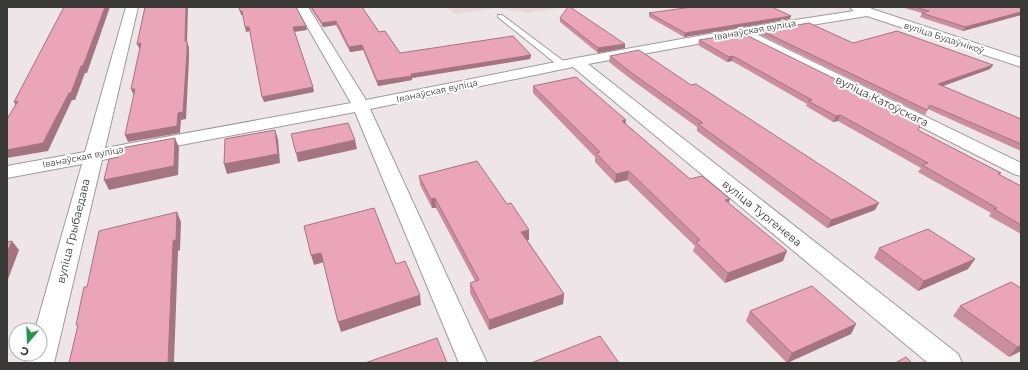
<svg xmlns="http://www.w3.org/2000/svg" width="1028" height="370" font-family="Montserrat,sans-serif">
<rect width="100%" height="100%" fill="#ede5e7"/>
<polygon fill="#e7d7db" points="447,7 566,7 528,13 497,8 455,14"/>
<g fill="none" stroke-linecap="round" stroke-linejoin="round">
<defs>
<polygon id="lane" points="498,15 502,15 566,63 566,67 560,67 498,17"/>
<polygon id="street" points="126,7 138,7 105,148 351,103 296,7 308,7 366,100 576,58 743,28 854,11 849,7 869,7 872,9 1021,58 1021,67 867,16 756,34 1021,163 1021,176 1014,174 741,36 588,64 958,354 962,363 928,363 573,67 370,109 487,363 459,363 355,112 102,160 54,363 26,363 28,354 40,354 40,330 35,330 82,164 7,178 7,166 85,152"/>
</defs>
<use href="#lane" stroke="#a19a9c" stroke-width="2"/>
<use href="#street" stroke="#a19a9c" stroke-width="2"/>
<use href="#lane" fill="#fff" fill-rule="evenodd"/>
<use href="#street" fill="#fff" fill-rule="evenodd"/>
</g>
<g fill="#ca8e9e">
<polygon points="310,7 362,7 379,32 400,53 531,55 530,59 412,78 412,80 378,86 363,50 350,52 336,25 323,27"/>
<polygon points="901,7 1021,7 1021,15 963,31 920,17 922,13"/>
<polygon points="649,13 790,19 684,37 649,17"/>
<polygon points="560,18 625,44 625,48 598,53 560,22"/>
<polygon points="762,31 853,43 993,65 990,69 942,86 1021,119 1021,151 928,109 925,115 761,35"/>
<polygon points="699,40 918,130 1000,175 1021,186 1021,234 989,216 991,213 918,172 921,168 838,121 833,122 806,106 807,104 732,61 727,62 698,45"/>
<polygon points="610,56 691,85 875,210 827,228 697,131 697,127 632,80 609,62"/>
<polygon points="533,86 626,124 690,179 729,203 783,261 725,283 693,251 695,246 627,180 615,183 595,162 595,157 533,93"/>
<polygon points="419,176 507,204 529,230 529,240 527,240 564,294 563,304 489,330 470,293 470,283 475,281 436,208 432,208 420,185"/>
<polygon points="879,248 975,259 968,269 918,291 874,258"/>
<polygon points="1011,282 1021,351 1009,357 953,316 960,306"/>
<polygon points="750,311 856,324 851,334 787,363 746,321"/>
</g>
<g fill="#a47481">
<polygon points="105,7 110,7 87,73 85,73 75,100 72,100 48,151 7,158 7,150"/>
<polygon points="186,7 188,7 187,42 189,47 189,59 186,119 181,120 180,133 128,142 125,135 178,113 185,41"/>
<polygon points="240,11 242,11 243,15 241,15"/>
<polygon points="1021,11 1021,15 963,31 965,27"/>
<polygon points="791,16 790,19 684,37 685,33"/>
<polygon points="336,21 336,25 323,27 322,23"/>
<polygon points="306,26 307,30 294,32 293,27"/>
<polygon points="245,27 249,27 250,31 246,32"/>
<polygon points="141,43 140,50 137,44"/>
<polygon points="625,44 625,48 598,53 598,48"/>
<polygon points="362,45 363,50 350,52 349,47"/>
<polygon points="531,55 530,59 412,78 412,80 378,86 377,81 411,74"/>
<polygon points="733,56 732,61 727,62 729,57"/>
<polygon points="993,65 990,69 935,89 938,84"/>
<polygon points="313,87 314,92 264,102 262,97"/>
<polygon points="131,89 135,89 134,96"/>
<polygon points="18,101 18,109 14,102"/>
<polygon points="840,115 838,121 833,122 836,116"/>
<polygon points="626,120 625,128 622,121"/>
<polygon points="275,130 278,139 280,163 227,174 224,164"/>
<polygon points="175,138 179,147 178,175 109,190 104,180"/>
<polygon points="355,140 357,149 298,162 296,153"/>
<polygon points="629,171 627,180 615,183 616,174"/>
<polygon points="435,198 436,208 432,208 431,199"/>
<polygon points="730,199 727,208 725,200"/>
<polygon points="879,203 875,210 827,228 831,220"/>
<polygon points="177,212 181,222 180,250 178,251 174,363 168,363 173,241"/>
<polygon points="529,230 529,240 521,242 521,232"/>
<polygon points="12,241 19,250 7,282 7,253"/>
<polygon points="787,251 783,261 725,283 728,273"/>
<polygon points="321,253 324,262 314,265 311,255"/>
<polygon points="975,259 968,269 918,291 924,281"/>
<polygon points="564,294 563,304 489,330 489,320"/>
<polygon points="420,295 421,305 341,332 338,322"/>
<polygon points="856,324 851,334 787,363 792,353"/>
<polygon points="1021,345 1021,351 1009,357 1017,347"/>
</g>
<g fill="#eba5b8" stroke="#a47481">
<polygon points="64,7 105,7 83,66 81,66 71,93 69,93 43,143 7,150 7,119 18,101 14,102"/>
<polygon points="145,7 186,7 185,41 187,41 187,53 183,112 178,113 177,126 125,135 135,89 131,89 141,43 137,44"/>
<polygon points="239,7 296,7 306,26 293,27 313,87 262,97 249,27 245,27 242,11 240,11"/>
<polygon points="311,7 362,7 379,32 385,31 400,53 513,36 531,55 411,74 412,76 377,81 362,45 349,47 336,21 322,23"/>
<polygon points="568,7 570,7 625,44 598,48 560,18"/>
<polygon points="692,7 772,7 791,16 685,33 649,13"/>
<polygon points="915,7 1021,7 1021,12 965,27 922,13 929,11"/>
<polygon points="809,23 853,43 897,31 993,65 938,84 1021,119 1021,144 930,105 927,110 762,31"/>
<polygon points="742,33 922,122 918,130 1001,173 998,174 1021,186 1021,225 994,209 997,208 922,165 928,163 840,115 836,116 808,101 812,100 733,56 729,57 699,40"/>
<polygon points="639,50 691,85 696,84 879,203 831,220 698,124 703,123 633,74 610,56"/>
<polygon points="576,77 626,120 622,121 690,179 702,176 730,199 725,200 787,251 728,273 696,242 700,240 629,171 616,174 596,153 600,152 533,86"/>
<polygon points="348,123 355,140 296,153 291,134"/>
<polygon points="275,130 278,154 224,164 225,139"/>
<polygon points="175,138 174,166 104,180 109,159 119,157 121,148"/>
<polygon points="477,161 507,204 511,203 529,230 521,232 564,294 489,320 470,283 479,280 435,198 431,199 419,176"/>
<polygon points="374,208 396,264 405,261 420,295 338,322 321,253 311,255 304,226"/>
<polygon points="177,212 176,240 173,241 168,363 69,363 78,325 76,325 84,287 87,287 99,231"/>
<polygon points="928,229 975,259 924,281 879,248"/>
<polygon points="12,241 7,253 7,242"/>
<polygon points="1011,282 1021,288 1021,345 1017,347 960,306"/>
<polygon points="812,286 856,324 792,353 750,311"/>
<polygon points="600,336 619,363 531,363"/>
<polygon points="437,338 447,363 365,363"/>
<polygon points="906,357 912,363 895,363"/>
</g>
<g text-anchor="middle" stroke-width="4" stroke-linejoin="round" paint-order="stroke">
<g font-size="9" fill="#3a3737" stroke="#fff">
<text transform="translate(755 30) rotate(-10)" y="3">Іванаўская вуліца</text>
<text transform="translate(944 38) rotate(18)" y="3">вуліца Будаўнікоў</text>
<text transform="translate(437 91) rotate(-12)" y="3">Іванаўская вуліца</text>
<text transform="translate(83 157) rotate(-11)" y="3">Іванаўская вуліца</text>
</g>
<g font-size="11" fill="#3a3737" stroke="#fff">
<text transform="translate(882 101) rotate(26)" y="4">вуліца Катоўскага</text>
<text transform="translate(762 213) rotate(39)" y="4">вуліца Тургенева</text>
<text transform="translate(73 231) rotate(-76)" y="4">вуліца Грыбаедава</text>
</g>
</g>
<rect width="1028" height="370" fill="none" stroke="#3a3737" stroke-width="16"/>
<g transform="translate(28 342) rotate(199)"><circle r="19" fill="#ffffff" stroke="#b0afaf"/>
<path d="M0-3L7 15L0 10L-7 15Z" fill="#23954f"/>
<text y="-6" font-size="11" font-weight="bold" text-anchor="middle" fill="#3a3737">С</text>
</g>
</svg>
